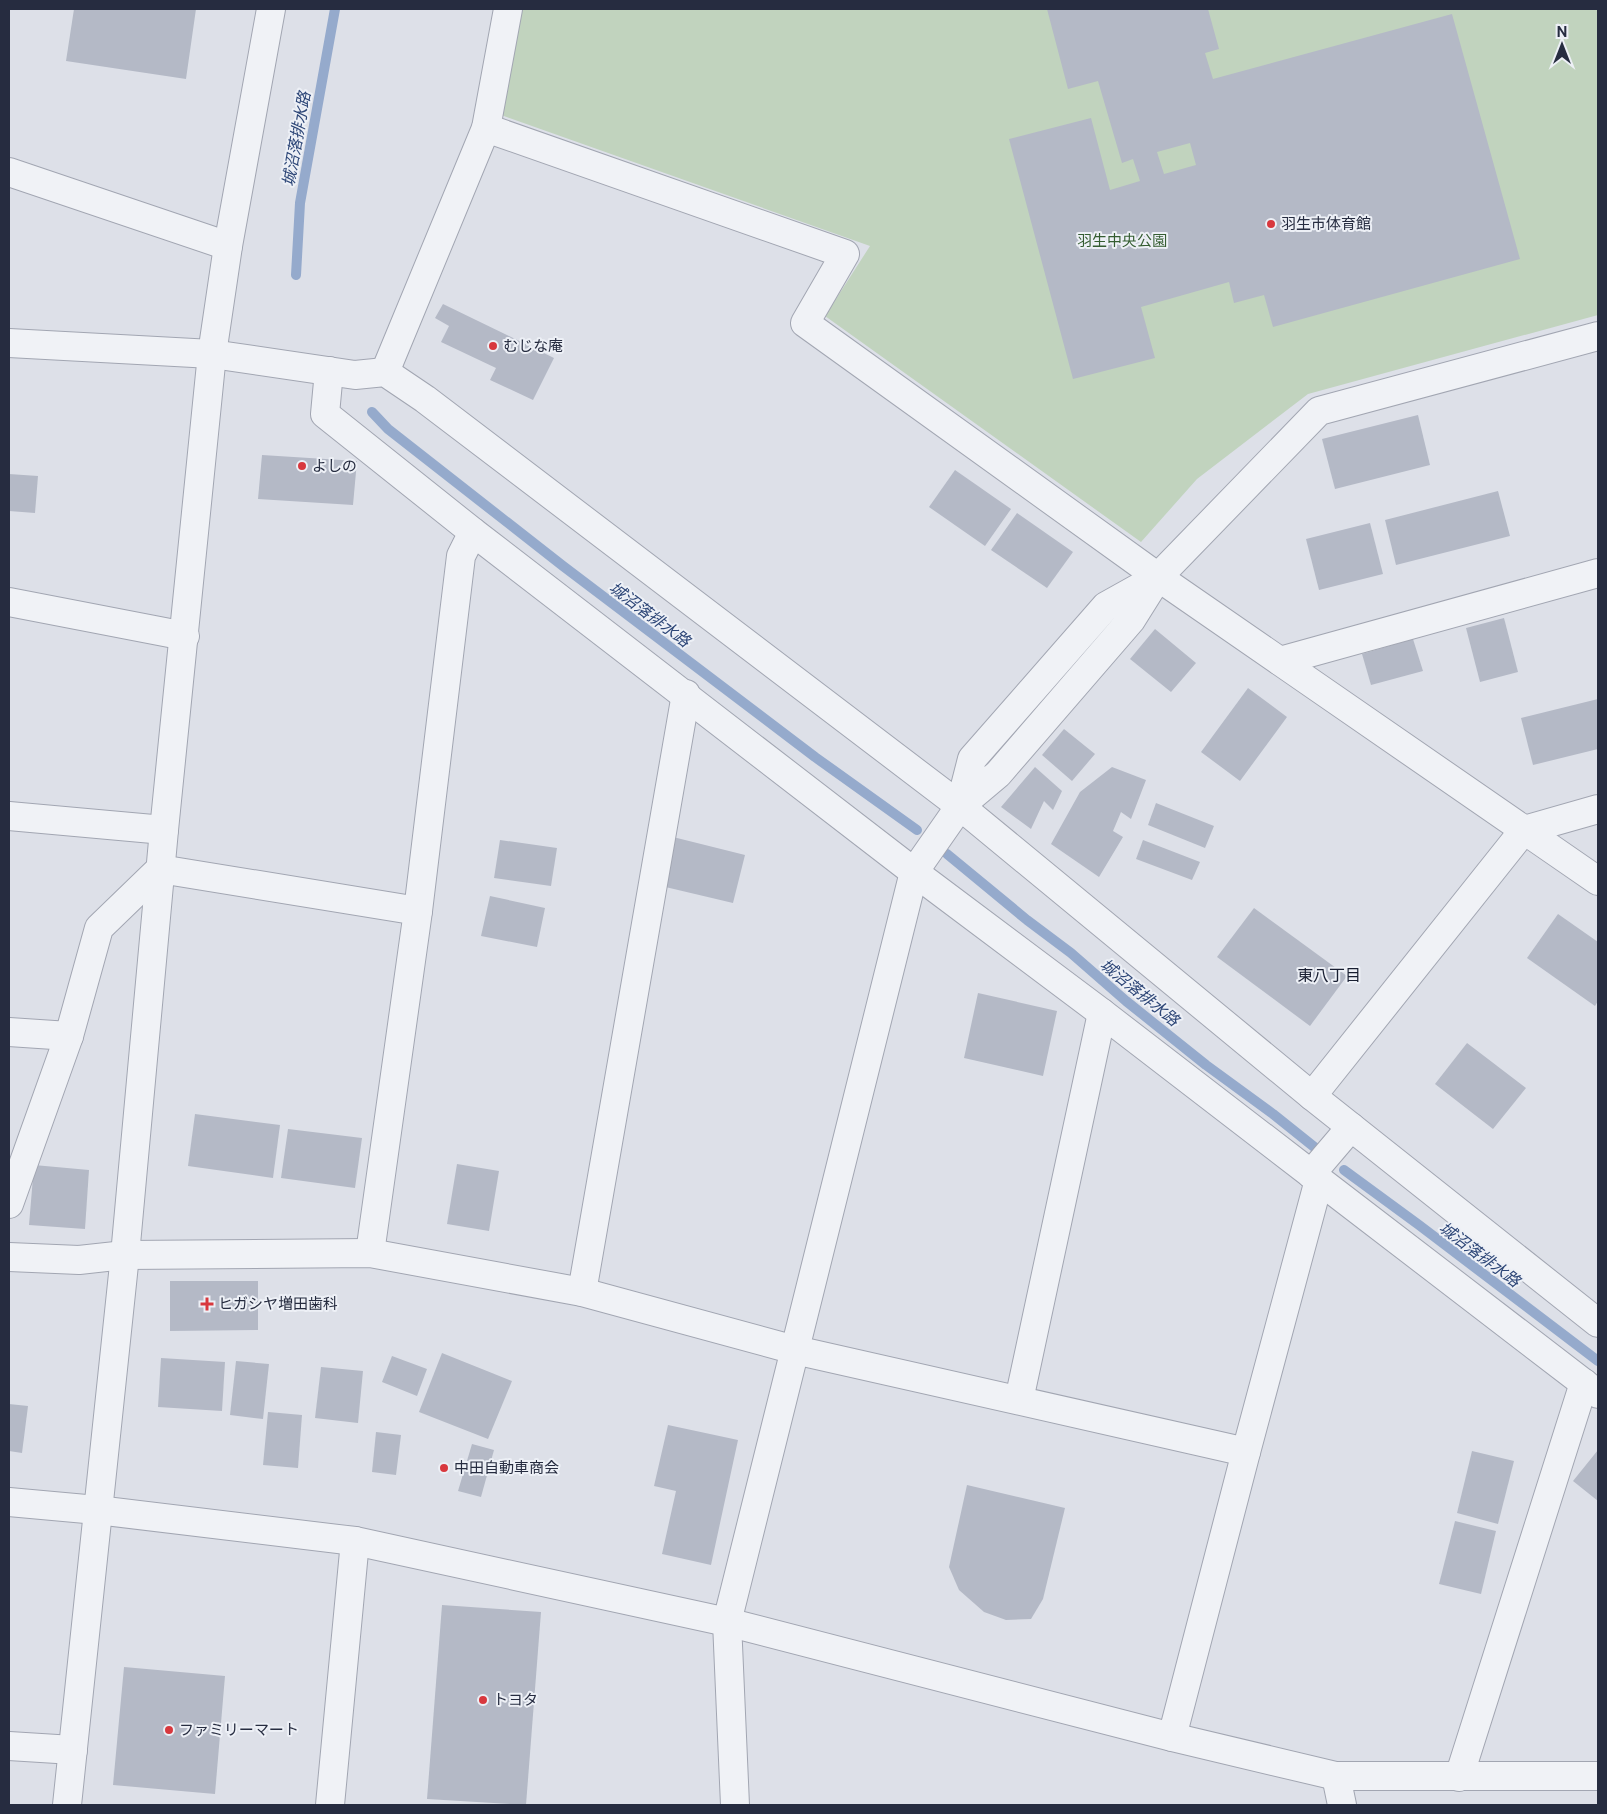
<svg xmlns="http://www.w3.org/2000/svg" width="1607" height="1814" font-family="'Public Sans','Noto Sans JP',sans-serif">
<rect width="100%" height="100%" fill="#dde0e8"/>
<polygon fill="#c1d3be" points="521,9 1598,9 1598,315 1308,394 1197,479 1141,542 825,316 870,246 501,115"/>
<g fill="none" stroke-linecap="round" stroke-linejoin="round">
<g stroke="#95aacc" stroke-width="10">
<polyline points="296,275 300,203 335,9"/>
<polyline points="372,412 388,429 563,566 815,757 917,830"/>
<polyline points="947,854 1027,920 1071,953 1126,1001 1206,1065 1273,1114 1318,1150"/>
<polyline points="1344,1170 1419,1225 1598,1361"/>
</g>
</g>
<g fill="#b4b9c6" fill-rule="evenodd">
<polygon points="74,9 196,9 186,79 66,61"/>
<path d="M 1047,9 L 1208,9 L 1219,49 L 1205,53 L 1213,79 L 1452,14 L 1520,259 L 1273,327 L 1264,295 L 1234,303 L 1229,282 L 1141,307 L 1155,358 L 1073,379 L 1009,139 L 1091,118 L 1110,190 L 1140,181 L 1133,159 L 1122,163 L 1098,81 L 1068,89 ZM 1190,143 L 1196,165 L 1164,174 L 1157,152 Z"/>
<polygon points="443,304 554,358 533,400 490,380 496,368 441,342 449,326 435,318"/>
<polygon points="1418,415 1430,465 1335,489 1322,439"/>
<polygon points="262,455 357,461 353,505 258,499"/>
<polygon points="955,470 1011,509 985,546 929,507"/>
<polygon points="9,474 38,476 35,513 9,511"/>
<polygon points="1498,491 1510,536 1396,565 1385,520"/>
<polygon points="1017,513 1073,552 1047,588 991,550"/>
<polygon points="1370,523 1383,574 1319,590 1306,539"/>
<polygon points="1504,618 1518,672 1480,682 1466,628"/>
<polygon points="1155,629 1196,663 1171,692 1130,659"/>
<polygon points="1413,639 1423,671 1371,685 1362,654"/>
<polygon points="1248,688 1287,717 1240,781 1201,752"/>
<polygon points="1598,699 1598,749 1533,765 1521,718"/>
<polygon points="1064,729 1095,754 1072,781 1042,755"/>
<polygon points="1035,767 1062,791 1053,810 1044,801 1031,829 1001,807"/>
<polygon points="1112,767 1146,780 1131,819 1121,812 1113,831 1123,837 1099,877 1051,844 1080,792"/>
<polygon points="1156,803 1214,826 1205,848 1148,825"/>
<polygon points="669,836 745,855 733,903 657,885"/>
<polygon points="500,840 557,848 551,886 494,878"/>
<polygon points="1143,840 1200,862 1192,880 1136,859"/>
<polygon points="490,896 545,908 537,947 481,936"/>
<polygon points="1254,908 1347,976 1310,1026 1217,957"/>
<polygon points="1558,914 1598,942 1598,1001 1595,1006 1527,958"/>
<polygon points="978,993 1057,1011 1043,1076 964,1058"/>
<polygon points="1467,1043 1526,1088 1493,1129 1435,1084"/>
<polygon points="195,1114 280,1125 273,1178 188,1166"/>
<polygon points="288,1129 362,1138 355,1188 281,1178"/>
<polygon points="457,1164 499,1171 489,1231 447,1224"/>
<polygon points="34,1165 89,1170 85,1229 29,1225"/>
<polygon points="170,1281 258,1281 258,1330 170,1331"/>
<polygon points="442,1353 512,1381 488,1439 419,1412"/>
<polygon points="392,1356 427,1369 417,1396 382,1382"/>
<polygon points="161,1358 225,1362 222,1411 158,1407"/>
<polygon points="236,1361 269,1364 263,1419 230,1415"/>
<polygon points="321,1367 363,1371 358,1423 315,1418"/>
<polygon points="9,1404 28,1406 22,1453 9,1451"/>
<polygon points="268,1412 302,1415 298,1468 263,1465"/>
<polygon points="668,1425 738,1440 711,1565 662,1554 676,1491 654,1486"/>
<polygon points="376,1432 401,1435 396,1475 372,1472"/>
<polygon points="472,1444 494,1450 481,1497 458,1491"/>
<polygon points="1598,1450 1598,1501 1573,1481"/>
<polygon points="1472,1451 1514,1461 1498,1524 1457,1513"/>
<polygon points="967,1485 1065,1508 1043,1599 1031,1619 1006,1620 984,1612 959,1590 949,1567"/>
<polygon points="1455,1521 1496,1531 1481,1594 1439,1584"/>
<polygon points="442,1605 541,1612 526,1805 427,1799"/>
<polygon points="124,1667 225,1676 215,1794 113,1785"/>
</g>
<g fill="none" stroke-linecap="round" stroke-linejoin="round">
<defs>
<g id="minor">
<polyline points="486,128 845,254 805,323 1158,577 1598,881"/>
<polyline points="9,172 228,246"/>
<polyline points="9,343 212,354 355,375 385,372 425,399 960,806 1312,1096 1598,1323"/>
<polyline points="329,371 325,414 473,532 461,556 418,911 370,1253"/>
<polyline points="385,372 486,128 508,9"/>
<polyline points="473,532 914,872 1102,1013 1319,1180 1246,1452 1172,1737"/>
<polyline points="1158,577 1319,411 1598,336"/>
<polyline points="9,602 185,636"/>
<polyline points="1280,661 1598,573"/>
<polyline points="9,816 164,830"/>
<polyline points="9,1032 69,1036"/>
<polyline points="1312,1096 1524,830 1598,809"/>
<polyline points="1311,1174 1351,1127"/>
<polyline points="1319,1180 1598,1394"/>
<polyline points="9,1204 69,1036 99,928 160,869 418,911"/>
<polyline points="9,1257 79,1260 125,1255 370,1253 582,1292 795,1350 1246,1452"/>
<polyline points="582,1292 686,694"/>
<polyline points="1019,1400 1102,1013"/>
<polyline points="9,1502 97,1510 355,1541 727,1622 1172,1737 1336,1776 1598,1776"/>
<polyline points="9,1746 73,1750"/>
<polyline points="1336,1776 1342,1805"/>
<polyline points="1459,1777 1584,1383"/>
<polyline points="67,1805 125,1255 164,830 212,354 228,246 271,9"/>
<polyline points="330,1805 355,1541"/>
<polyline points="735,1805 727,1622 914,872 960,806 998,774 1131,620 1158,577 1106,606 972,759 960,806"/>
</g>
</defs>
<use href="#minor" stroke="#a2a6b2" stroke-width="30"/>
<use href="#minor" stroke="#f0f2f6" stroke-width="28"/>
</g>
<g fill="#d8383e" stroke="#edf0f6" stroke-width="2">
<circle cx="1271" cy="224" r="5"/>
<circle cx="493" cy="346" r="5"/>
<circle cx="302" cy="466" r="5"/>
<path d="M204.5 1296.5h5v5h5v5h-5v5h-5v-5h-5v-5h5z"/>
<circle cx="444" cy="1468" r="5"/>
<circle cx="483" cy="1700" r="5"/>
<circle cx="169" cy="1730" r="5"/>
</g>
<g text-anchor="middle" stroke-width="4" stroke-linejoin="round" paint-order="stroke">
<g font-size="15" fill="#262c40" stroke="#edf0f6" text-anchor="start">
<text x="1281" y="229">羽生市体育館</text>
<text x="503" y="351">むじな庵</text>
<text x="312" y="471">よしの</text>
<text x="218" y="1309">ヒガシヤ増田歯科</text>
<text x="454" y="1473">中田自動車商会</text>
<text x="493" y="1705">トヨタ</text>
<text x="179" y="1735">ファミリーマート</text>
</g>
<g font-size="15" fill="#355d32" stroke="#edf0f6">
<text x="1122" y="246">羽生中央公園</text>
</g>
<g font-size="16" font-style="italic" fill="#2d4677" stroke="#edf0f6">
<text transform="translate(296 139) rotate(-80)" y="6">城沼落排水路</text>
<text transform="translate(650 614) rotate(37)" y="6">城沼落排水路</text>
<text transform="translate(1140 992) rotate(39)" y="6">城沼落排水路</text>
<text transform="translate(1480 1254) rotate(37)" y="6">城沼落排水路</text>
</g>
<g font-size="16" fill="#181e31" stroke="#edf0f6">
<text x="1329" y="981">東八丁目</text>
</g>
</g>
<rect width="1607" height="1814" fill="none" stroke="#262c40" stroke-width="20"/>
<g transform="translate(1562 45)" stroke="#edf0f6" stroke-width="4" paint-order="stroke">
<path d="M0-4L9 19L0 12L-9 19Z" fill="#262c40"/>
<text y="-8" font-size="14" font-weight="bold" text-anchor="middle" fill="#262c40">N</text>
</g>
</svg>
